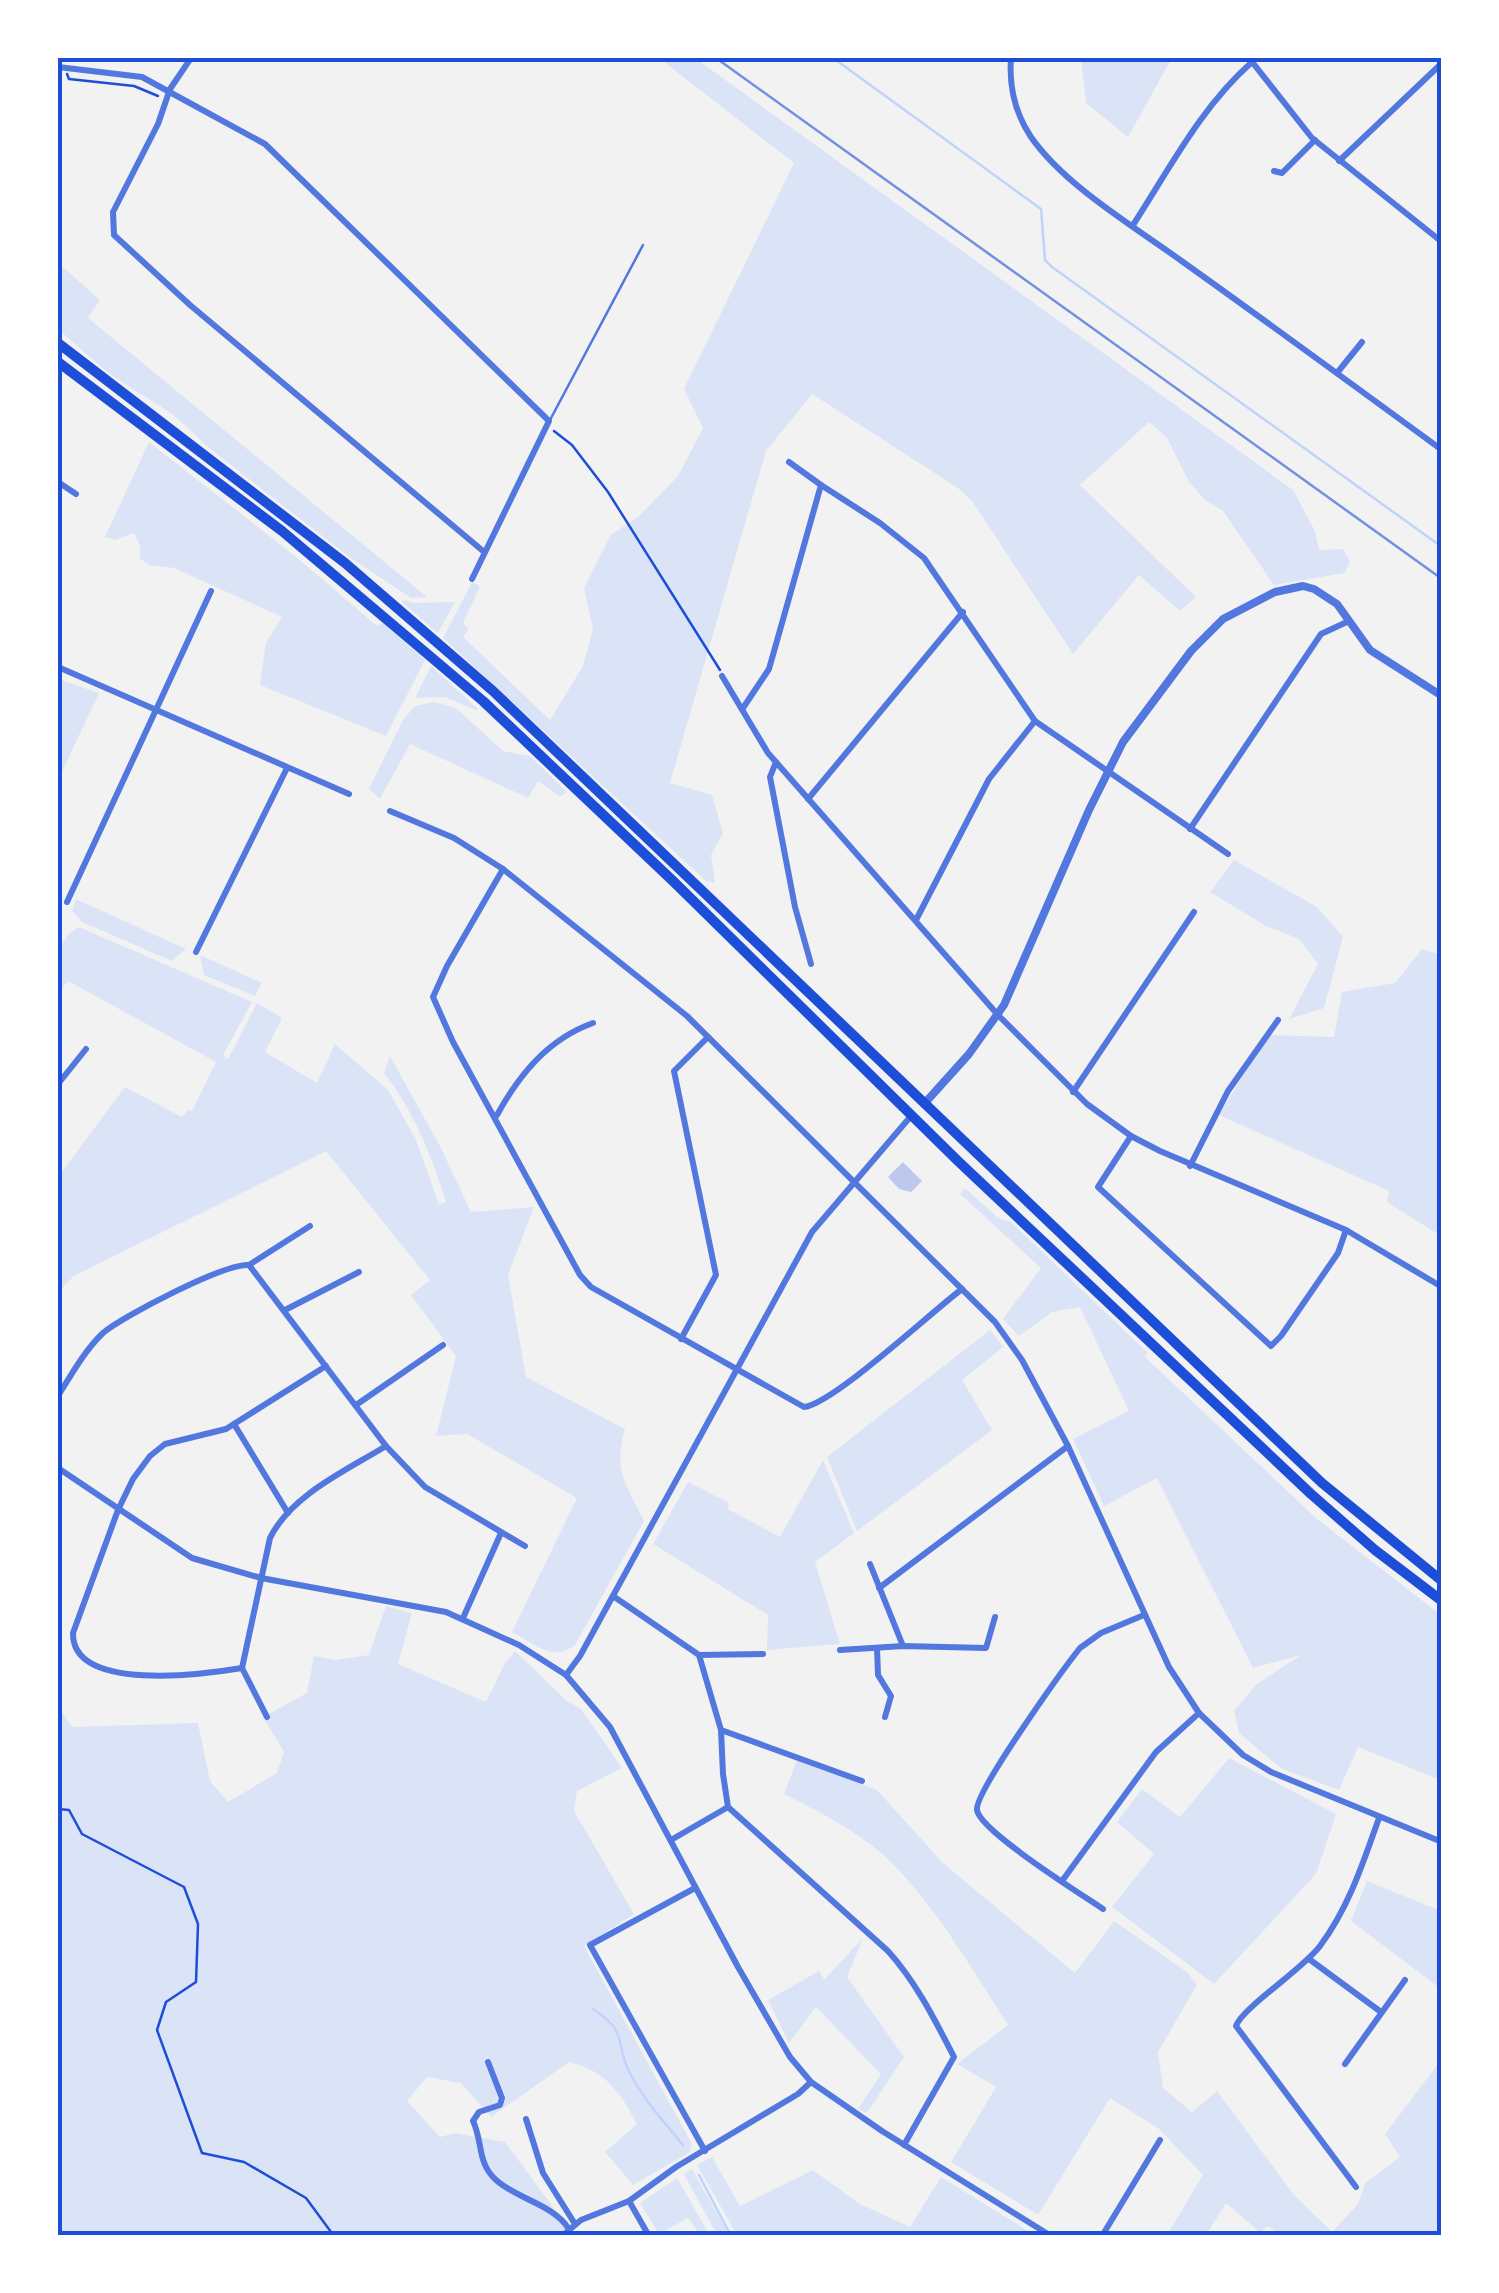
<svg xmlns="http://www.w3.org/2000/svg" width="1499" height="2293" font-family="'Alegreya Sans',sans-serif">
<rect width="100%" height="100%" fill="#f2f2f2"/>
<g fill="#dbe4f7">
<polygon points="659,58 695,58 1293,490 1315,531 1319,550 1343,549 1350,561 1345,573 1274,585 1223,511 1204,499 1189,482 1167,438 1149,422 1080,485 1196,597 1180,611 1139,575 1073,654 972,501 958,488 812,394 766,451 670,783 712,795 723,833 711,855 715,883 706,881 443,638 472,582 480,586 463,623 469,629 463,637 550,720 583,666 593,629 584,588 611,535 639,516 678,476 703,428 684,389 794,163"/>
<polygon points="1081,58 1172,58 1128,137 1086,103"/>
<path d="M 58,268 L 64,268 L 100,300 L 88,318 L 427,597 L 411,598 L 348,556 L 204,444 C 182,420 165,408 137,392 C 108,375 83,351 58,329 Z"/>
<polygon points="149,442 295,556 377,626 382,623 425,660 386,736 260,685 266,643 282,617 174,568 150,565 140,559 140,545 134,533 115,540 105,537"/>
<polygon points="404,600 415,603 455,602 438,633 402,602"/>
<polygon points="431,666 477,708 478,711 445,697 415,698"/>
<polygon points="58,679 99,693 58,780"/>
<polygon points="434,702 456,708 503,751 530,756 567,792 560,797 538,781 528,798 410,744 380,799 369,789 403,720 415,706"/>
<polygon points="1234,860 1317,907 1343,937 1324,1008 1289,1019 1318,964 1299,939 1266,926 1210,892"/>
<polygon points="76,899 186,949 172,961 82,922 72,910"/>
<path d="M 79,927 L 252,1002 L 223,1055 L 228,1059 L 257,1003 L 282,1018 L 265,1052 L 317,1083 L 335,1044 L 388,1090 L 416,1140 L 439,1204 L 446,1202 C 432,1157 414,1111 384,1073 L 390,1056 L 441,1148 L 471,1212 L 534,1207 L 508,1275 L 526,1377 L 625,1429 C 613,1470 626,1484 644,1521 L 575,1645 C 553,1663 533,1643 512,1632 L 577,1498 L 467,1434 L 436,1436 L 456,1356 L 411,1295 L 430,1280 L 326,1151 L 74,1276 L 58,1292 L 58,1177 L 125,1087 L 182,1117 L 188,1110 L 192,1111 L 216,1062 L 68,981 L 58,993 C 57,969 54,939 79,927 Z"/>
<polygon points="1422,949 1441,955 1441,1236 1387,1202 1389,1191 1219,1115 1268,1035 1334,1037 1342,992 1395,983"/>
<polygon points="200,955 262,983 255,996 204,975"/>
<polygon points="965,1188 997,1217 1012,1223 1148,1353 1145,1357 1317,1519 1441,1615 1441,1780 1358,1747 1339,1790 1282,1769 1239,1733 1234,1711 1257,1684 1301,1655 1253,1668 1157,1478 1104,1506 1073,1439 1129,1411 1080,1307 1052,1312 1019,1336 1003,1319 1041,1268 960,1194"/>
<polygon points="990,1330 1003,1347 962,1380 992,1430 857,1531 827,1457"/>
<polygon points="823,1460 854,1533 815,1562 840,1644 767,1650 768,1615 653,1544 688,1482 729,1503 728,1509 780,1537"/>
<path d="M 386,1606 L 412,1613 L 398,1664 L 486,1702 L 505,1663 L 515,1651 L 568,1702 L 581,1709 L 622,1768 L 577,1791 L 574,1811 L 634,1914 L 584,1946 L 692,2144 L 690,2152 L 633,2185 L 605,2152 L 637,2124 C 620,2092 606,2071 569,2062 L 491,2117 L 461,2083 L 427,2077 L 407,2101 L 440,2137 L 455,2133 L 505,2142 L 570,2230 L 563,2236 L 58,2235 L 58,1706 L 72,1727 L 198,1723 L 210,1781 L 228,1802 L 277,1773 L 284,1752 L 263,1717 L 307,1693 L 314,1656 L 335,1660 L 369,1655 Z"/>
<polygon points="1229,1758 1336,1814 1316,1874 1214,1984 1112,1907 1154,1854 1117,1822 1142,1789 1180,1817"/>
<path d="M 797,1760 L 877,1790 L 943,1863 L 1075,1973 L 1114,1921 L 1187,1972 L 1197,1985 L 1158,2052 L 1163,2088 L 1192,2112 L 1217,2091 L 1294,2195 L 1332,2232 L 1358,2204 L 1365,2183 L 1400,2157 L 1385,2134 L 1441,2060 L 1441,2235 L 1283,2235 L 1267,2226 L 1261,2233 L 1226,2203 L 1206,2235 L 1167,2235 L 1203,2175 L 1158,2128 L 1110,2098 L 1038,2215 L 951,2162 L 996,2087 L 957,2064 L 1008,2025 C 973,1970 940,1914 895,1866 C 865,1835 822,1813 784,1794 Z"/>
<polygon points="1367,1881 1441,1911 1441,1989 1351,1921"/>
<polygon points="863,1938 847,1977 904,2057 867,2113 858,2109 881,2074 816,2007 789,2043 768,2000 819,1971 824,1980"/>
<polygon points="712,2157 740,2206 813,2170 860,2204 910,2227 941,2177 1028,2231 1025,2236 737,2235 697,2165"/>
<polygon points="692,2169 729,2235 717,2235 684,2174"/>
<polygon points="677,2178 709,2234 710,2235 700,2235 688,2218 659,2234 640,2203"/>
</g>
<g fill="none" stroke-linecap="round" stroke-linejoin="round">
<g stroke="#bfd3fe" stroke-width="2.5">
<polyline points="833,58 1041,209 1045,260 1052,267 1442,547"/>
<path d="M 593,2009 C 631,2034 613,2042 631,2075 C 644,2100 665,2123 683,2145"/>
<polyline points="699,2175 731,2236"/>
</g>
</g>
<polygon fill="#bdc9ec" points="903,1162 922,1181 911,1192 899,1189 888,1177"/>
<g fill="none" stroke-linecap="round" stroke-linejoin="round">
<g stroke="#1d4ed8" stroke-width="2.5">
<polyline points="67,74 69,79 134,86 158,96"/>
<polyline points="554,431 572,445 608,492 720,670"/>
<polyline points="58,1809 69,1810 82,1834 184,1887 198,1924 196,1982 166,2002 157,2030 202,2153 244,2162 306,2198 334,2236"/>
</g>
<polyline stroke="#5277de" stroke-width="2.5" points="550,420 643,245"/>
<g stroke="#5277de" stroke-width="6">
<polyline points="191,58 170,89 158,124 113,212 114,235 190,305 483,551"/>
<path d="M 1011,58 C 1009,85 1015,113 1031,137 C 1065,186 1135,227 1183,262 C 1270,324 1356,387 1442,450"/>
<polyline points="1249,58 1312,138 1442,242"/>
<polyline points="58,67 142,77 265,144 549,421 472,579"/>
<polyline points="1339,161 1442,63"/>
<polyline points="1274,171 1282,173 1315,140"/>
<path d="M 1133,225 C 1170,168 1201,107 1252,62"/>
<polyline points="1337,373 1362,342"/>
<polyline points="58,482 76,494"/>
<polyline points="821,485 880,523 924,558 1035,721 1228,854"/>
<polyline points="58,667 349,794"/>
<polyline points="722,676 768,753 998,1015 1087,1104 1131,1136 1160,1151 1346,1230 1442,1287"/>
<polyline points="743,708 769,669 821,485 789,462"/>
<polyline points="776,762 770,777 795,907 811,964"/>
<polyline points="808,799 963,612"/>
<polyline points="390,811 454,838 503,869 687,1016 995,1322 1022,1360 1068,1446 1169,1667 1199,1713 1243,1755 1271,1772 1442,1842"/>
<polyline points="1190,829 1321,634 1349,621"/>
<path d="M 503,869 L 447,966 L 433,997 L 453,1042 L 580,1275 L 591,1287 L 804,1407 C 834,1403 930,1313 962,1289"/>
<polyline points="67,902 211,591"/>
<polyline points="916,920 989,779 1035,721"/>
<polyline points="196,952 287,768"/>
<polyline points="58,1084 86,1049"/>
<polyline points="1073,1092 1194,912"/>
<path d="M 497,1115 C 519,1075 548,1039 593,1023"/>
<polyline points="1131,1136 1098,1187 1271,1346 1281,1336 1338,1253 1346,1230"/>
<polyline points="1190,1166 1228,1091 1278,1020"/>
<polyline points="249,1265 310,1226"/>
<polyline points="285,1310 359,1272"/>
<polyline points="681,1339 716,1275 674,1071 708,1037"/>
<path d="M 326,1366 L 226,1429 L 165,1444 L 150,1456 L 133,1479 L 118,1510 L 73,1633 C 72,1693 206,1674 242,1668 L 270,1538 C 291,1495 347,1470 386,1446"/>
<path d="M 58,1396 C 71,1375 85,1350 103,1333 C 123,1316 225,1263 249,1265 L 386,1446 L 425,1487 L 525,1546"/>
<polyline points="356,1405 443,1345"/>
<polyline points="234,1424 288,1513"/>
<polyline points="58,1468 192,1558 261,1578 446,1612 519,1645 566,1675 610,1727 738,1967 790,2057 811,2082 882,2131 1051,2236"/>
<polyline points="870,1564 903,1646"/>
<polyline points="879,1588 1068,1446"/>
<path d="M 613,1596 L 699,1655 L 721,1730 L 723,1774 L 728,1807 L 888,1951 C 916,1982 935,2020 954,2057 L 904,2145"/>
<polyline points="463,1618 501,1533"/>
<polyline points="877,1648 878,1675 891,1696 885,1717"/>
<polyline points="840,1650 903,1646 986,1648 995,1617"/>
<polyline points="699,1655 763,1654"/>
<polyline points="242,1668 267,1717"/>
<polyline points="566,1675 580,1656 812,1232 911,1116"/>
<polyline points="721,1730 862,1781"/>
<polyline points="671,1840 728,1807"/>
<polyline points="1062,1881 1156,1752 1199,1713"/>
<polyline points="695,1888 590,1945 705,2151"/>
<path d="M 1103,1909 C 1081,1894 980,1831 977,1810 C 974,1793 1064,1668 1080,1648 L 1101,1633 L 1144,1615"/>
<polyline points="1309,1959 1381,2012"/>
<path d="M 488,2062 L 502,2098 L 500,2105 L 479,2112 L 473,2121 C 483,2142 477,2163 496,2180 C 517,2199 553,2204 569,2229"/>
<polyline points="1345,2064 1405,1980"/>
<polyline points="526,2119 543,2173 575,2224"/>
<path d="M 1356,2187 L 1236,2026 C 1242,2008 1303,1969 1320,1946 C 1349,1907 1363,1863 1379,1818"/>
<polyline points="629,2201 649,2236"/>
<polyline points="562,2236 581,2220 629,2201 676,2167 798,2094 811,2082"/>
<polyline points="1102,2236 1160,2140"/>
<polyline points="1269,2236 1276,2235"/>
</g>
<polyline stroke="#5277de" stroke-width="8" points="924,1104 969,1054 1004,1005 1089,810 1123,742 1191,651 1223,619 1275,592 1303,586 1314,589 1337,604 1370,650 1442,696"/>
<g stroke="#1d4ed8" stroke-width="10">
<polyline points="58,343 345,563 493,691 1322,1483 1442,1581"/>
<polyline points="58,362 282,531 483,701 673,881 959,1162 1311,1494 1375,1550 1442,1601"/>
</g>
<polyline stroke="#7290e2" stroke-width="2.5" points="716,58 1442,579"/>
</g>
<rect width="1499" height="2293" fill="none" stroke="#ffffff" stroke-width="120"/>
<rect x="60" y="60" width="1379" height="2173" fill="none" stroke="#1d4ed8" stroke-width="4"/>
</svg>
